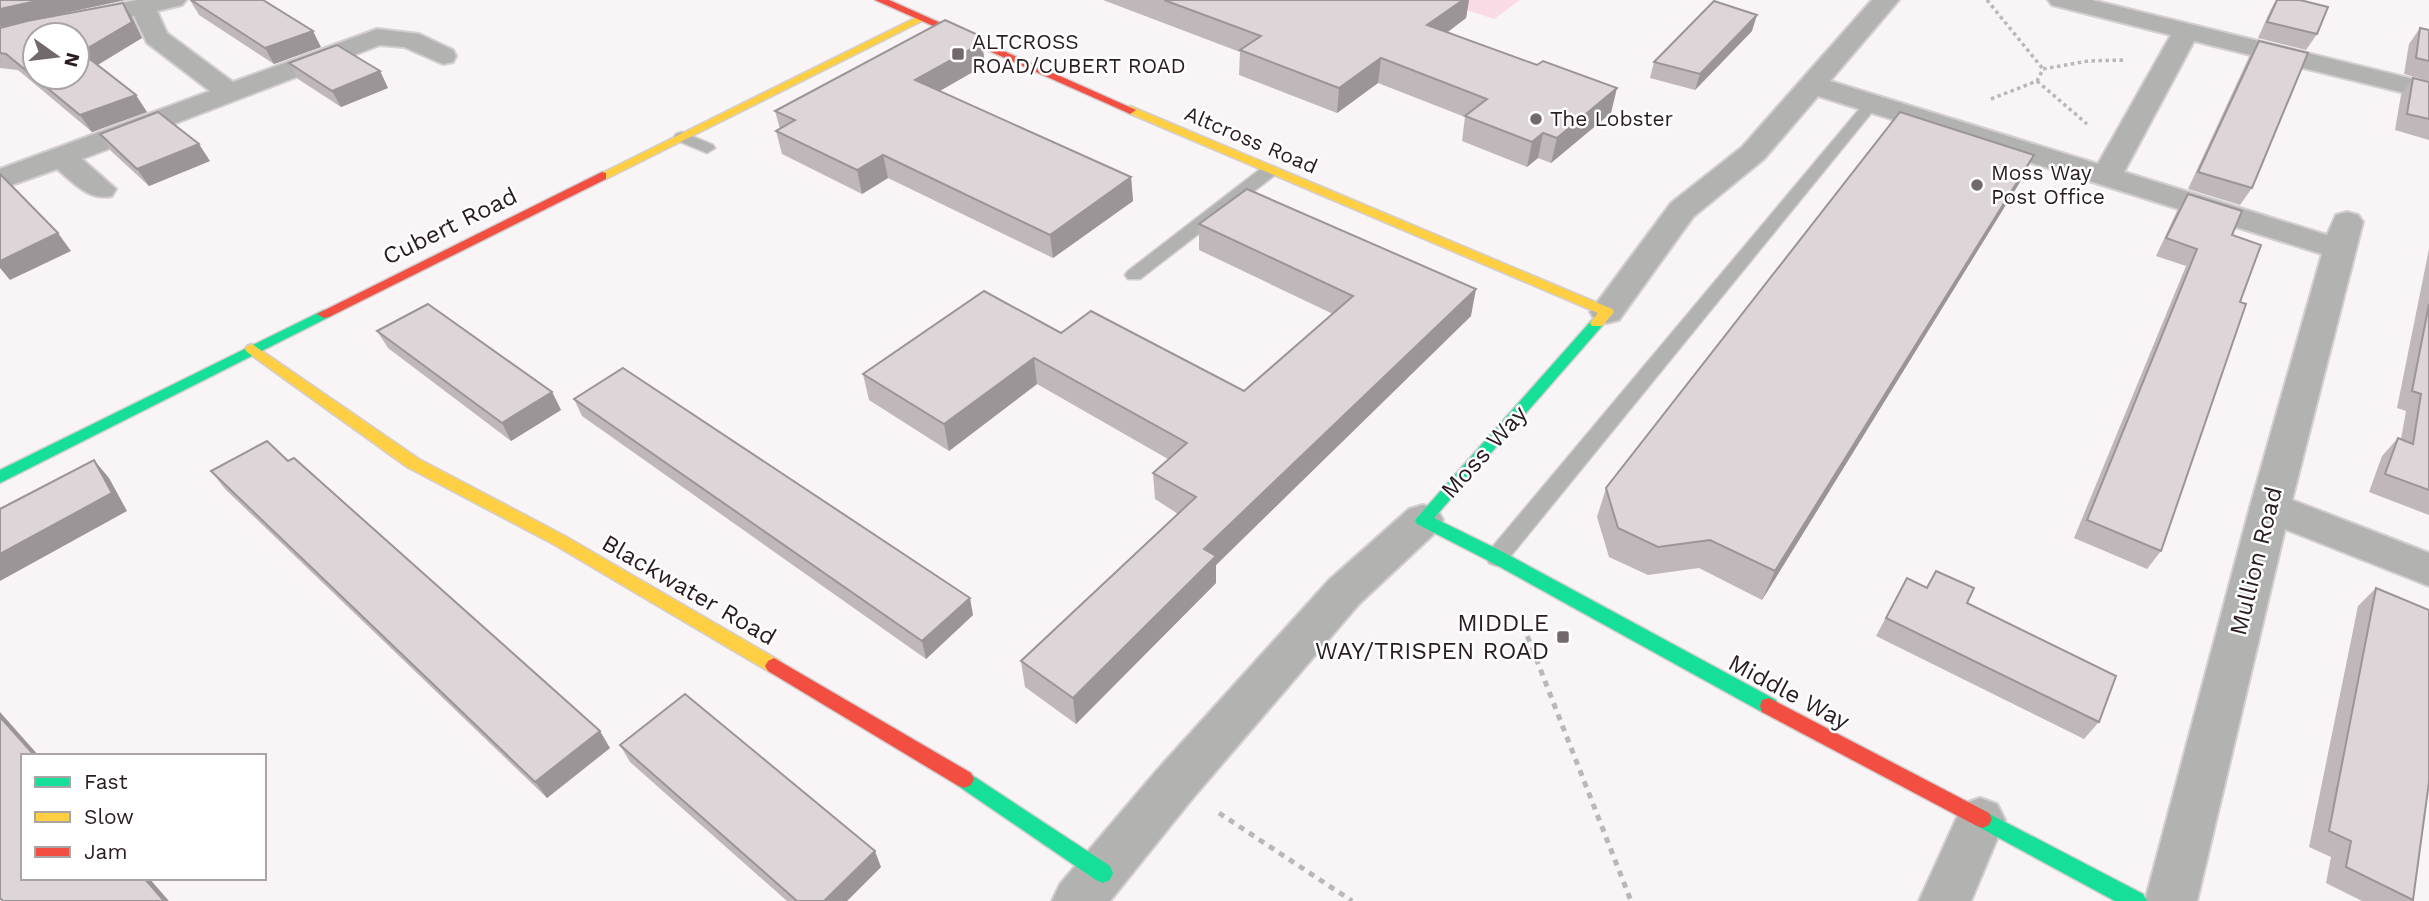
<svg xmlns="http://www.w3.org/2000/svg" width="2429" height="901" font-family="'Work Sans',sans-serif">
<rect width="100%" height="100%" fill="#f9f4f6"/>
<polygon fill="#f9dbe6" points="1436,0 1520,0 1494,19"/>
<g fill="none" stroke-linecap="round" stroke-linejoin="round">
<defs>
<g id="lane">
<polygon points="1872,98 1880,103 1877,106 1505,563 1497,566 1489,563 1486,557 1489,551 1867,100"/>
<polygon points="682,132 713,145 715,148 707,153 676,140 674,137 676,134"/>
<polygon points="1269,166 1275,167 1277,171 1275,175 1140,279 1128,279 1125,275 1128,271 1263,167"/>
</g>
<g id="street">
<path d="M 137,0 L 186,0 L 182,5 L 157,11 L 167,33 L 233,82 L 377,29 L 419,34 L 453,50 L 456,56 L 453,62 L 443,64 L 404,47 L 380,45 L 82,159 L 116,189 L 112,196 C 89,201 74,183 57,169 L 0,189 L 0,169 L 210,91 L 147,43 L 134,16 L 35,35 L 35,37 L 0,45 L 0,29 Z"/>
<polygon points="1872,0 1899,0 1830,81 2098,164 2171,35 2052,5 2048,0 2092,0 2429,83 2429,99 2194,41 2124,172 2327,235 2336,215 2347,212 2358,215 2363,222 2292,500 2429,553 2429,586 2285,529 2197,901 2145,901 2250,507 2322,254 1818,96 1764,159 1693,217 1619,320 1607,323 1595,320 1590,312 1671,203 1742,147"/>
<polygon points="1423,505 1437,509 1443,520 1437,531 1359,604 1192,799 1110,901 1052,901 1060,884 1158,769 1329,580 1409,509"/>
<polygon points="1980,798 1997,804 2005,820 1971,901 1919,901 1963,804"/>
</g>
<g id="fast">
<polygon points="324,310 331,314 329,317 0,483 0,470"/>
<polygon points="1597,318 1602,320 1604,323 1602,326 1434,518 1503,552 1776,700 1778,706 1776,712 1769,714 1762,712 1491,562 1417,524 1415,520 1592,320"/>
<polygon points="964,770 1110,866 1113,873 1110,880 1103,883 1096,880 957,785 954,779 957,773"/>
<polygon points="1982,810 2143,894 2147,901 2115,901 1975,825 1972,819 1975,813"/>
</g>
<g id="slow">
<polygon points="917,17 926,19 606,179 598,179 596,176"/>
<polygon points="1130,106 1612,309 1614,312 1602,326 1592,326 1590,323 1598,313 1126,112 1126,108"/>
<polygon points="252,344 419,459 565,536 780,661 783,666 780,671 774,674 768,671 553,544 407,467 247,352 245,349 247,346"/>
</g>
<g id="jam">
<polygon points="875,0 889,0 1136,110 1130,114 1126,112"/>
<polygon points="602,172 606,173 606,179 329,317 324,318 317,314"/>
<polygon points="774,658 971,773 974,779 971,785 964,788 957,785 768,671 765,666 768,661"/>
<polygon points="1769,698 1989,813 1992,819 1989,825 1982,828 1975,825 1762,712 1760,706 1762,700"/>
</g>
</defs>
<use href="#lane" stroke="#d3ced0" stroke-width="3"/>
<use href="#street" stroke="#d3ced0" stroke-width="4"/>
<use href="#fast" stroke="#d3ced0" stroke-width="3"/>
<use href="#slow" stroke="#d3ced0" stroke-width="3"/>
<use href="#jam" stroke="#d3ced0" stroke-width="3"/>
<g stroke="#b9b8b7" stroke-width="3.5" stroke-dasharray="3.5 3.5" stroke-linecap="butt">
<polyline points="1987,0 2043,69"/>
<polyline points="2037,81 2087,124"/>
<polyline points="1991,99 2037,81 2043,69 2088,61 2125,60"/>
</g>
<g stroke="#b9b8b7" stroke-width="5" stroke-dasharray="6 6" stroke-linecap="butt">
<polyline points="1523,625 1631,901"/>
<polyline points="1219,813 1352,901"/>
</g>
<use href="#lane" fill="#b2b3b0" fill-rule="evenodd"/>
<use href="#street" fill="#b2b3b0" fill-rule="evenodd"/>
<use href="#fast" fill="#16e098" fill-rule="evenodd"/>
<use href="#slow" fill="#ffcf43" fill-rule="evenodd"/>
<use href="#jam" fill="#f24e42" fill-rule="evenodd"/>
</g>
<g fill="#bfb7ba">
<polygon points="0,0 125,0 27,21 133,19 142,38 98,65 147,112 92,132 18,70 0,68 0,28 26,21 0,27"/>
<polygon points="190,0 321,47 274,64 199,15"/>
<polygon points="1103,0 1469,0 1466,18 1447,33 1611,113 1551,163 1538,158 1527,167 1462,141 1465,117 1378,83 1337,113 1239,75 1240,52"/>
<polygon points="2276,0 2300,0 2317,34 2306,50 2258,38 2270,11"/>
<polygon points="2420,28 2429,30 2429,81 2404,74 2409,44"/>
<polygon points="1752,31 1695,90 1650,78 1654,62"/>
<polygon points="2259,41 2252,188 2240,205 2188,189 2249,57"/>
<polygon points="982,43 985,65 939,91 1131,177 1133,201 1053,258 888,178 862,194 782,154 776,131 780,129 775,111"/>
<polygon points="289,63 380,71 388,88 341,107 298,79"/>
<polygon points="2413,78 2429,82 2429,140 2395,130 2401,95"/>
<polygon points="100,134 210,161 149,186 111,151"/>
<polygon points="2020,182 1762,600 1699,568 1648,575 1609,557 1597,517 1606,488"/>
<polygon points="2188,194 2232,235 2240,302 2161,551 2147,569 2074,538 2186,266 2156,256 2177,211"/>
<polygon points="1199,224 1471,316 1216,565 1216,583 1076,724 1025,687 1021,661 1178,514 1155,499 1153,473 1168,459 1037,384 949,451 869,400 863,374 1061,333 1244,391 1333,314 1199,250"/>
<polygon points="2429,249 2429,515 2369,492 2382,456 2398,438 2401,439 2406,411 2397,408"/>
<polygon points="377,331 552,392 561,410 511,441 388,348"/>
<polygon points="574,399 973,615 926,659 582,416"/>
<polygon points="288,461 610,748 547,798 225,489 211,471"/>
<polygon points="1936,571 1967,603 2099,722 2084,739 1876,636 1907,578 1926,587"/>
<polygon points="2376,588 2413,900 2412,901 2362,901 2326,883 2331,857 2309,847 2358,606"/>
<polygon points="620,745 881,867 847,901 787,901 630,762"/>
</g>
<g fill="#9b9597">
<polygon points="41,0 125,0 0,27 0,9"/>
<polygon points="1463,0 1469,0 1466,18 1424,49 1427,25"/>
<polygon points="123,3 133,19 142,38 92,68 81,52"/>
<polygon points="1757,15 1752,31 1695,90 1700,74"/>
<polygon points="313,31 321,47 274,64 265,48"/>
<polygon points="982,43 985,65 919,103 915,80"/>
<polygon points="1381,58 1378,83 1337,113 1339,88"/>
<polygon points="380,71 388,88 341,107 332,91"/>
<polygon points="1617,88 1611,113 1551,163 1557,138"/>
<polygon points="136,95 147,112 92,132 80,115"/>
<polygon points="1543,133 1538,158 1527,167 1532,142"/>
<polygon points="199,144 210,161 149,186 137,169"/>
<polygon points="883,155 888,178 862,194 857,170"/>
<polygon points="2034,155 2020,182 1762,600 1775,571"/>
<polygon points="1131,177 1133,201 1053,258 1050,235"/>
<polygon points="58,233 71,251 10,280 0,268 0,261"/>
<polygon points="1476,289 1471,316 1216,565 1216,583 1076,724 1073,698 1204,549"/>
<polygon points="1034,358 1037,384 949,451 944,424"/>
<polygon points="552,392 561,410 511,441 502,423"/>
<polygon points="94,460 109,478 127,511 0,581 0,554"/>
<polygon points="970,598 973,615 926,659 922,641"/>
<polygon points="0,712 39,756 35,756 0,717"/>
<polygon points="600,731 610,748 547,798 535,782"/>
<polygon points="875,851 881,867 847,901 824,901"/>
<polygon points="144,878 149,878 169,901 164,901"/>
</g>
<g fill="#ded5d8" stroke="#9b9597" stroke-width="2" fill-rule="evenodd">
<polygon points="0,0 41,0 0,9"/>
<polygon points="191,0 263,0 313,31 265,48"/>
<polygon points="1164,0 1463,0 1427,25 1537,65 1543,61 1617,88 1557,138 1543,133 1532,142 1465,116 1487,99 1381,58 1339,88 1240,50 1261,36"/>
<polygon points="2277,0 2300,0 2328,7 2317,34 2267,22"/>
<polygon points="1714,1 1757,15 1700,74 1654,62"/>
<path d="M 123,3 L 132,22 L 81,52 L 136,95 L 80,115 L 6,54 L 0,53 L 0,28 L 27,21 ZM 35,35 L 77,35 L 77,77 L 35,77 Z"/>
<polygon points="945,20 976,34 982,43 915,80 1131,177 1050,235 883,155 857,170 776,131 795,120 775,111"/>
<polygon points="2420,28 2429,30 2429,61 2416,58"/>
<polygon points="2259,41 2308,53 2252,188 2198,172"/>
<polygon points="337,45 380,71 332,91 289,63"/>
<polygon points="2413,78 2429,82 2429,119 2407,114"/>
<polygon points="158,112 199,144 137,169 100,134"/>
<polygon points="1900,112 2034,155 1775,571 1710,540 1658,547 1618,528 1606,488"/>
<polygon points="0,174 58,233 0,261"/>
<polygon points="1247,189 1476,289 1204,549 1216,556 1073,698 1021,661 1196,497 1153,473 1187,443 1034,358 944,424 863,374 984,291 1061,333 1091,311 1244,391 1353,296 1199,224"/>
<polygon points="2188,194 2242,211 2232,235 2261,245 2240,302 2246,304 2161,551 2087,520 2197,249 2166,238"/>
<polygon points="428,304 552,392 502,423 377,331"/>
<polygon points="2429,304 2429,490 2385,474 2398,438 2413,444 2421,394 2412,391"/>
<polygon points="623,368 970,598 922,641 574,399"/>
<polygon points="267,441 288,461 294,458 600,731 535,782 211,471"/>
<polygon points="94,460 112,493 0,554 0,509"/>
<polygon points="1936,571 1974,588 1967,603 2116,676 2099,722 1886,618 1907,578 1927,588"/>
<polygon points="2376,588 2429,610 2429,782 2413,900 2346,867 2351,841 2329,831"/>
<polygon points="685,694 875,851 824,901 797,901 620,745"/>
<polygon points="0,717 35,756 23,756 23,878 144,878 164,901 3,901 0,898"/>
</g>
<g fill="#73686c" stroke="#fff" stroke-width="2.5">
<rect x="951" y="47" width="14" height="14" rx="3.5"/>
<circle cx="1536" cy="119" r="7"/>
<circle cx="1977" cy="185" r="7"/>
<rect x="1556" y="630" width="14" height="14" rx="3.5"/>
</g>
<g text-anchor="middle" stroke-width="5" stroke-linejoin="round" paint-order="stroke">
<g font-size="21" fill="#2b1c22" stroke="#fff" text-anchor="start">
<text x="972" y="49">ALTCROSS<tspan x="972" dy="24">ROAD/CUBERT ROAD</tspan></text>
<text x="1550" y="126">The Lobster</text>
<text x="1991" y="180">Moss Way<tspan x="1991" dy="24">Post Office</tspan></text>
</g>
<g font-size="21" fill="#2b1c22" stroke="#fff">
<text transform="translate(1251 140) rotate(23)" y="7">Altcross Road</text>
</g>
<g font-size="24" fill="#2b1c22" stroke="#fff">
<text transform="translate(450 226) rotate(-26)" y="8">Cubert Road</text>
<text transform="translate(1484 452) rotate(-48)" y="8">Moss Way</text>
<text transform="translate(2256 561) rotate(-76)" y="8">Mullion Road</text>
<text transform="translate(689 590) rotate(30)" y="8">Blackwater Road</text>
<text transform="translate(1789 692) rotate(28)" y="8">Middle Way</text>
</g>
<g font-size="24" fill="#2b1c22" stroke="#fff" text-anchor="end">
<text x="1549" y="631">MIDDLE<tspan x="1549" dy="28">WAY/TRISPEN ROAD</tspan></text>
</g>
</g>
<rect x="21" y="754" width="245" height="126" fill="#ffffff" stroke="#aaa4a7" stroke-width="2"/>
<rect x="35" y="777" width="35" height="10" fill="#16e098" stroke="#aaa4a7" stroke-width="2"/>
<text x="84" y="789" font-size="21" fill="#2b1c22">Fast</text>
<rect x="35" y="812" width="35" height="10" fill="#ffcf43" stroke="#aaa4a7" stroke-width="2"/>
<text x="84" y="824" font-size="21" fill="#2b1c22">Slow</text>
<rect x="35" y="847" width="35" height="10" fill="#f24e42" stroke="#aaa4a7" stroke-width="2"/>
<text x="84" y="859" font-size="21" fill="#2b1c22">Jam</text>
<g transform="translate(56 56) rotate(104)"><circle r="33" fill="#ffffff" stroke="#aaa4a7" stroke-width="2"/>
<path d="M0-5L12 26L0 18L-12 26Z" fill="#73686c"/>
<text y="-10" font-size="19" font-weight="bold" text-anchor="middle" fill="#2b1c22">N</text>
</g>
</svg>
